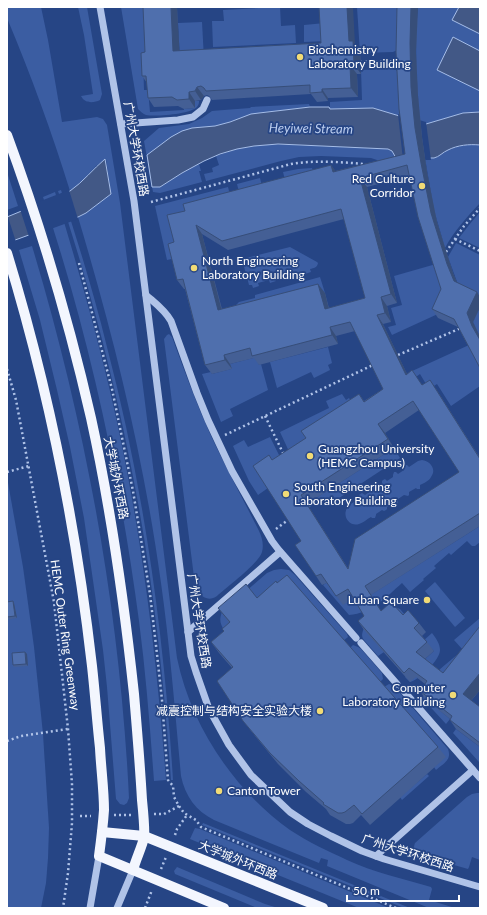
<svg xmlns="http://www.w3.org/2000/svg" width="487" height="915" font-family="Lato,'Noto Sans SC',sans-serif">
<rect width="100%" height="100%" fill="#264585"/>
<g fill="#3b5da2">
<path d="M 7,7 L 41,7 L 48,40 L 62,122 L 97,117 L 103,119 L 107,125 L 120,203 L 177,658 C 191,726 234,790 290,830 C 308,842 328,851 347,860 C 373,872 403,879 431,887 L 432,889 L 429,900 L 455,908 L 429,908 L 327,866 L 328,860 L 321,858 L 319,863 L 214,820 C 196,811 185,796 181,776 C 175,711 170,647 161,583 C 144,459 114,337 78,217 L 86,213 L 111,194 L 106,159 L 96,166 L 78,186 L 70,191 C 52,133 31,75 7,18 Z"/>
<path d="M 78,7 L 87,7 L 102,94 L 100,100 C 94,103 85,104 81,96 L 93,94 L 84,35 Z"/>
<path d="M 121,7 L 144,7 L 147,57 L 143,57 L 144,90 L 148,90 L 150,112 L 184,110 L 184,109 L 195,108 L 195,101 L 199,101 C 199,103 199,104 197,107 C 191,114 155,117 146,115 C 143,114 141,112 138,109 Z"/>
<polygon points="280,7 281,26 295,25 296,43 213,47 212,21 224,21 223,10"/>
<polygon points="357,7 404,7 397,50 393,52 360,53"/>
<path d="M 418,7 L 480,7 L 480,112 L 463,113 L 426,124 L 420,122 C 417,84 414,45 418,7 Z"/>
<polygon points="202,22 204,59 180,60 178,23"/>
<polygon points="325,23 326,41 304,42 304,25"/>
<polygon points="391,69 396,70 402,76 405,118 373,108 330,109 330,102 362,100 361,70"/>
<path d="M 309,104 L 310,107 L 259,113 C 244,116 230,123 215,126 C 207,127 200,127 192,128 L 162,186 L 182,173 L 199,164 L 201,171 L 199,171 L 202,182 L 160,193 L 153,192 L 144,141 L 151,135 L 159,128 L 189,124 L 202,118 L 212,111 L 224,110 L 250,108 L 251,107 Z"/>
<polygon points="269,144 388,149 392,151 396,158 380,161 371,158 321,156 299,157 281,161 206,181 204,174 213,172 212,168 219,165 216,156 237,149"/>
<path d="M 473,144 L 480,145 L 480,203 C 467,217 454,231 445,248 L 434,210 L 425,158 C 440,159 436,156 448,150 C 456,146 464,145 473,144 Z"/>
<polygon points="312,168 314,177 286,184 283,172 298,169"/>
<polygon points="7,172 18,206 7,210"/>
<polygon points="260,178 263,190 240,196 237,184"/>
<polygon points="228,187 231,199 176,258 167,260 155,206"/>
<path d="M 61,190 C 78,242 94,294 107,347 C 144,488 164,634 173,780 L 171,780 C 164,683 154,587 136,492 C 117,390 91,290 58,191 Z"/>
<path d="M 55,192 C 75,258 94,324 110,391 C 140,519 156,649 166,780 L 154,781 C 150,728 146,674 139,621 C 120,477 89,335 43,197 Z"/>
<polygon points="480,212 480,248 459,238 469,225"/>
<polygon points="456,243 480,255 480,299 460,290 448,257"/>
<path d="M 32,246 C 86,425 120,611 129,798 L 127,803 L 124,805 L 120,804 L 116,799 L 107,687 L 103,650 L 84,518 L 70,447 L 57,390 L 40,320 L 19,250 Z"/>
<path d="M 290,247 L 317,262 L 318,263 C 317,268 314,268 310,269 L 311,272 L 305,274 L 304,271 L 293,274 L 294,277 L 288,278 L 287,275 L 276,278 L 276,281 L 270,283 L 269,280 L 258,283 L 259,286 L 253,288 L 252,285 L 249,285 L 242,259 Z"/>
<polygon points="436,264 447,298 440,313 392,335 388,327 396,325 391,308 402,305 394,276"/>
<polygon points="320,277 325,293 237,316 232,309 239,302 255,298 255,295"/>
<polygon points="480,307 480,337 473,322"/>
<path d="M 169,334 L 172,337 C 184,370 196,403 211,436 C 226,468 243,499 259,531 C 262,537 264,545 262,552 C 259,563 227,587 217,596 C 207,603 198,595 195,585 L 164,339 L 167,335 Z"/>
<polygon points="469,345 480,365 480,386 451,406 437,384 429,389 420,374 413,379 410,372"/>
<polygon points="328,347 332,363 328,365 330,370 314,378 311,372 277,388 270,362"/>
<polygon points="257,357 259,365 261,364 268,390 230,409 233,416 221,422 202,374 211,372 212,374 231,369 230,364"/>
<polygon points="342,394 346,400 349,398 356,410 293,460 280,432 329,408 326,401"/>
<polygon points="270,437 284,465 268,488 258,495 249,481 233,446 244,440 248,447"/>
<polygon points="394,448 400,458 333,502 323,505 320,503 316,498"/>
<path d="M 422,460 C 430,461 437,469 431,477 C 429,481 424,483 420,485 L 420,489 L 417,489 L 416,488 L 409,492 L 409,495 L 408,496 L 404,495 L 398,499 L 398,502 L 397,504 L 393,502 L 387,507 L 387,509 L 386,510 L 384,511 L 382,510 L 376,514 L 376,515 L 375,518 L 372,518 L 371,517 C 367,519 363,523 359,524 C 350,527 342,517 347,508 C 349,504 356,501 360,498 L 359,495 L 362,493 L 365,495 L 371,491 L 370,488 L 372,486 L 374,486 L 376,488 L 382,484 L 382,481 L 383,480 L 385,479 L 387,481 L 393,477 L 393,475 L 394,472 L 396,472 L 398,474 L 404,470 L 404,467 L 405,465 L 407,465 L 409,467 L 418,461 Z"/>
<polygon points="7,477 23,567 34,647 43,734 49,828 48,858 46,883 41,908 7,908"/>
<path d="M 480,526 L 480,542 L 475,546 L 472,546 L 467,541 L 451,555 L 449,553 L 434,566 L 436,568 L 423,579 L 424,580 L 410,592 L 402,583 C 386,597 372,613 349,615 L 323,585 L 328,582 L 357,596 L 361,601 Z"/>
<path d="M 281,569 L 289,570 L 295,575 L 347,634 L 348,637 L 343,641 L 231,638 C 224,630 217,624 222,612 L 267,573 L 274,570 Z"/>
<polygon points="435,582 465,618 455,627 425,591"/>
<path d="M 395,607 L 400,609 L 411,622 L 370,636 L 384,652 L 378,656 L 364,640 C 361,636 362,633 364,628 Z"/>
<path d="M 480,618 L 480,644 L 426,699 L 450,719 L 446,724 L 423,699 C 424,678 448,663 463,650 L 454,640 Z"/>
<path d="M 432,633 C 436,638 440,644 440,650 C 440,660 419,680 410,682 L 405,677 L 434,651 L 423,641 Z"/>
<polygon points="353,645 358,647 361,649 382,673 383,679 380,682 350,648"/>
<path d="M 389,684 L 394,686 L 448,749 C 452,760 444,763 436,770 L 434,767 L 384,687 Z"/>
<polygon points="456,729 480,747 480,761 479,762 453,733"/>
<polygon points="427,774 429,776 402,800 400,797"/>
<path d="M 477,793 L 480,793 L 480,860 L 472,857 L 469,867 L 468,869 L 419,855 C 414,852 413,848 415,843 L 467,797 L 472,794 Z"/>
<polygon points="203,823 410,908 404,908 202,825"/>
<polygon points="195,828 200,829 389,908 359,908 190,839"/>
<polygon points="177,867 265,904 278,908 257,908 175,874 174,871"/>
</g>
<g fill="#425886" stroke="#a5bde8">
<polygon points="459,7 480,7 480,34 452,20"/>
<polygon points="453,37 480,51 480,91 437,70"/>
<path d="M 310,107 L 329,107 L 330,109 L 373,108 L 426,124 L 463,113 L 480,112 L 480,145 C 469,144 458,145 448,150 C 443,152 439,157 434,158 L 396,158 L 392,151 L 388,149 L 278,144 L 254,146 L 237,149 L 220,154 L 204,161 L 182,173 L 160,187 L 152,187 L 147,155 L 171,137 L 182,131 L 192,128 L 215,126 L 230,122 L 251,114 L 259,113 Z"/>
<path d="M 105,159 L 111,194 L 86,213 L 78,217 L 7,243 L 7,217 L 70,191 C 83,182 93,169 105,159 Z"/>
</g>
<g fill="#264585">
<polygon points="398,114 426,122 431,160 403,160"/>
<polygon points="69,190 78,219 29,237 20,209"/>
<polygon points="7,214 16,242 7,245"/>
</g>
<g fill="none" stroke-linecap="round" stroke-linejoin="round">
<g stroke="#b0c3e8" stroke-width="2.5" stroke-dasharray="2 3" stroke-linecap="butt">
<polyline points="360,62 398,61"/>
<path d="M 151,202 L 291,164 C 315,160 340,162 364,164"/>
<polyline points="455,239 480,251"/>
<polyline points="446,252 464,226 480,208"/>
<polyline points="79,263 112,389 133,491 150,594 157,654 162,700 168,780 173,786 174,797 179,806 184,813 196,820 201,827 396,908"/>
<polyline points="398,355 461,328"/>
<polyline points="7,369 16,400 54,602 68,729 72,784 72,823 68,873 63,908"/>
<polyline points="265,416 284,455"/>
<polyline points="225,435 373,365"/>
<polyline points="7,472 29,466"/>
<polyline points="309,506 313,503"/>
<polyline points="276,529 288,520"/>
<polyline points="7,741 21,736 68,729"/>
<polyline points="154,814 164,814 179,806"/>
<polyline points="114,815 131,815"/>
<polyline points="80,816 91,816"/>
<polyline points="175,835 177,829 187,815"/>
<polyline points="161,869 166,857"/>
<polyline points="145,908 152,890"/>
</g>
<g stroke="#b0c3e8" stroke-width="7">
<polyline points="100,7 134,201 191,656 196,672 209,709 229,745 251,775 290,812 308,824 331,836 362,851 384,859 480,887"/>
<polyline points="121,124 178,120 193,117 203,109 207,100"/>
<path d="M 146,295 C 155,303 165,310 171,321 L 197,393 L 208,420 L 232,471 L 272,541 L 278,549 L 356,638"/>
<polyline points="188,632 280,552"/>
<polyline points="361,643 397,684"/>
<polyline points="402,689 480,778"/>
<polyline points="376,856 473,770"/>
<polyline points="90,908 99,856"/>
<polyline points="117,908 133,870"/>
</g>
<g stroke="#f3f6fe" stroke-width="10">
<path d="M 7,135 C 41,227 69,322 91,418 C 111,509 124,601 134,694 C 137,729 140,765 142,800 C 143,810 145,829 144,838 C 141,849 136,859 133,870"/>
<path d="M 7,253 C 48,387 76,526 92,666 C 95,693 97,721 100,748 C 101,769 104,790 104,810 C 103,825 101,841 99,856 L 224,908"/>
<polyline points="102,832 144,836 323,908"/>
</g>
</g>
<g fill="#445f95" fill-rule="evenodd">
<polygon points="143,7 177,7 179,50 355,44 360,50 361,74 357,74 358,97 328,98 328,101 317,102 311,94 212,100 209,96 207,95 204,96 201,100 195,101 195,108 184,109 178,106 154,107 148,98 147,83 142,76 145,52"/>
<path d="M 418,13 L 416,52 L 418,96 L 422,137 L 427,172 L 437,222 L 453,273 L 457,283 L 480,297 L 480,307 L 473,322 L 480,337 L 480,368 L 458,327 L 438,318 L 432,309 L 441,289 L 409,176 L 367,187 L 397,303 L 387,306 L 391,322 L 383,324 L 407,374 L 422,385 L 436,389 L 480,458 L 480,526 L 371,595 L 381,611 L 403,615 L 419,623 L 426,632 L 422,636 L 427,642 L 434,651 L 425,659 L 443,673 L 480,626 L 480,690 L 471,701 L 480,707 L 480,747 L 456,729 L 450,720 L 450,719 L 426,700 L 420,691 L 425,684 L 416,677 L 410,682 L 364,630 L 358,621 L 364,616 L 354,598 L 343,605 L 327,583 L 322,585 L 316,576 L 301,541 L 272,460 L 306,438 L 359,394 L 364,401 L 383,389 L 355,331 L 336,336 L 338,344 L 259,365 L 254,358 L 230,364 L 232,369 L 212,374 L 205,365 L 185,289 L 184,289 L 177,280 L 174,242 L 185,211 L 331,165 L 335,171 L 405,154 ZM 344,219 L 365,298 L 329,308 L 325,293 L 222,309 L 202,234 L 228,250 ZM 419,410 L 459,472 L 348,568 L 307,504 L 394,448 L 385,433 Z"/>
<polygon points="257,598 438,747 446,757 370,825 361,815 353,823 350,824 346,824 330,815 326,809 306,792 278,764 251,731 217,681 232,668 219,653 211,642 224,631 229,623 218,608"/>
<polygon points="13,601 14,603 17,618 7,620 7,602"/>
<polygon points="25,652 27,654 28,666 14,667 13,665"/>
</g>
<g fill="#374e79">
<polygon points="171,7 177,7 180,60 173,51"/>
<polygon points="347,7 353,7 355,44 360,50 361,74 354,65 349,41"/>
<polygon points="411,7 418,7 416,52 418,96 422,137 427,172 437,222 453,273 460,290 454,281 447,264 431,213 421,163 415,128 411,87 410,43"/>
<polygon points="350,65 357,74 358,97 351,88"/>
<polygon points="197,87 204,96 201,100 195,91"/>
<polygon points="322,89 328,98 328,101 322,92"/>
<polygon points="189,92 195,101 195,108 189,99"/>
<polygon points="331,165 338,174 333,172"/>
<polygon points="360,178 367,187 397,303 391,294"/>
<polygon points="196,225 202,234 224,319 218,310"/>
<polygon points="318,284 325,293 331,318 325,309"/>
<polygon points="477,292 480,297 480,307 473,322 480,337 480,340 472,326 467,313"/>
<polygon points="381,297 387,306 391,322 385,313"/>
<polygon points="377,315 383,324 412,384 406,375"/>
<polygon points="330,327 336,336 338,344 332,335"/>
<polygon points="224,355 230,364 232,369 225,360"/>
<polygon points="430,380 436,389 480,459"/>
<polygon points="378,424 385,433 394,448"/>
<polygon points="301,495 307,504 354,578 348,569"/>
<polygon points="13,601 14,603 17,618 15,616"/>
<polygon points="25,652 27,654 28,666 26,664"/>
<polygon points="480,673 480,690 469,703 463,694"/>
</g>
<g fill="#4f6fad" stroke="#374e79" fill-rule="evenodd">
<polygon points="143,7 171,7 173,51 321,43 319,7 347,7 349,41 353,41 354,65 350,65 351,88 322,89 322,92 310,93 310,85 206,91 204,88 201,86 197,87 195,91 189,92 189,99 177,100 172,97 148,98 146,76 142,76 141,53 145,52"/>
<path d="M 397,7 L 411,7 L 410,43 L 411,87 L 415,128 L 421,163 L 431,213 L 447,264 L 454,281 L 477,292 L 467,313 L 472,326 L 480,340 L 480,368 L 454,319 L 432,309 L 441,289 L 418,217 L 407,165 L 360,178 L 391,294 L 381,297 L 385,313 L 377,315 L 406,375 L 412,370 L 422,385 L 430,380 L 480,459 L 480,513 L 365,586 L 381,611 L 391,602 L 403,615 L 408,610 L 419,623 L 414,628 L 427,642 L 416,652 L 443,673 L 480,626 L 480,673 L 463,694 L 480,707 L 480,743 L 450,720 L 452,716 L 420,691 L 427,681 L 409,668 L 404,673 L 358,621 L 364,616 L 348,589 L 336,596 L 321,574 L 316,576 L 295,545 L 301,541 L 253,466 L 269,455 L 272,460 L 306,438 L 301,431 L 359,394 L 364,402 L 383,389 L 350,322 L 330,327 L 332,335 L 252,356 L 250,348 L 224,355 L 225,360 L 205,365 L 183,279 L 177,280 L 168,244 L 174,242 L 167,215 L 185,211 L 183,204 L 331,165 L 333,172 L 405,154 L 399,109 L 396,52 ZM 341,209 L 365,298 L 325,309 L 318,284 L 218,310 L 196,225 L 222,241 ZM 413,401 L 459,472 L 355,539 L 348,569 L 301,495 L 388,439 L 378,424 Z"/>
<polygon points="287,575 438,747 362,814 354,805 345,812 342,813 338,813 323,804 324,803 299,781 270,753 243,721 217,681 233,667 211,642 224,631 222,629 230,622 218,608 246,584 257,598 276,581 277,583"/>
<polygon points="13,601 15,616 7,617 7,602"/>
<polygon points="25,652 26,664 13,665 12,653"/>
</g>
<g fill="#f1db76" stroke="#264585" stroke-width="1.5">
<circle cx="300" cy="57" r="4"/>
<circle cx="422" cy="186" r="4"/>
<circle cx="194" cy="268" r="4"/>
<circle cx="310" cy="456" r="4"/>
<circle cx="286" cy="494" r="4"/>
<circle cx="427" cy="600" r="4"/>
<circle cx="453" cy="695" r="4"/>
<circle cx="320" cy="711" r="4"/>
<circle cx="219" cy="791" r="4"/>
</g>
<g text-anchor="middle" stroke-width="3.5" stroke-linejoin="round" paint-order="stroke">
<g font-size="12" fill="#fff" stroke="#264585" text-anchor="start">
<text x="308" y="54">Biochemistry<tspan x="308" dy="14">Laboratory Building</tspan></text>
<text x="414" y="183" text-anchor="end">Red Culture<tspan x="414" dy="14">Corridor</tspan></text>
<text x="202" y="265">North Engineering<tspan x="202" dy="14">Laboratory Building</tspan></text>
<text x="318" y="453">Guangzhou University<tspan x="318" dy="14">(HEMC Campus)</tspan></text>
<text x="294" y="491">South Engineering<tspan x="294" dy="14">Laboratory Building</tspan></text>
<text x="419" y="604" text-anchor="end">Luban Square</text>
<text x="445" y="692" text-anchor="end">Computer<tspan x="445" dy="14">Laboratory Building</tspan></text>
<text x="312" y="715" text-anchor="end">减震控制与结构安全实验大楼</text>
<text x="227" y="795">Canton Tower</text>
</g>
<g font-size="12" fill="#fff" stroke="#264585">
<text transform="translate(136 149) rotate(80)" y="4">广州大学环校西路</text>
<text transform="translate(116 478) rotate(79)" y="4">大学城外环西路</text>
<text transform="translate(199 621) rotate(81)" y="4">广州大学环校西路</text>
<text transform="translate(65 635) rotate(82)" y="4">HEMC Outer Ring Greenway</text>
<text transform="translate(408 853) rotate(18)" y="4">广州大学环校西路</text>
<text transform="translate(238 860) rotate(22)" y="4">大学城外环西路</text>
</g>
<g font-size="13" font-style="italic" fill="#bcceef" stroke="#264585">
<text transform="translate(311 128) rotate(1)" y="5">Heyiwei Stream</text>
</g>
</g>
<rect width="487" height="915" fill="none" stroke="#ffffff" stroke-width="16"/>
<path d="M347 895v6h112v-6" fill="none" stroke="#ffffff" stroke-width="2"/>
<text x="353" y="895" font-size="12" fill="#ffffff" stroke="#264585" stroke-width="3" paint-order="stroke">50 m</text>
</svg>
